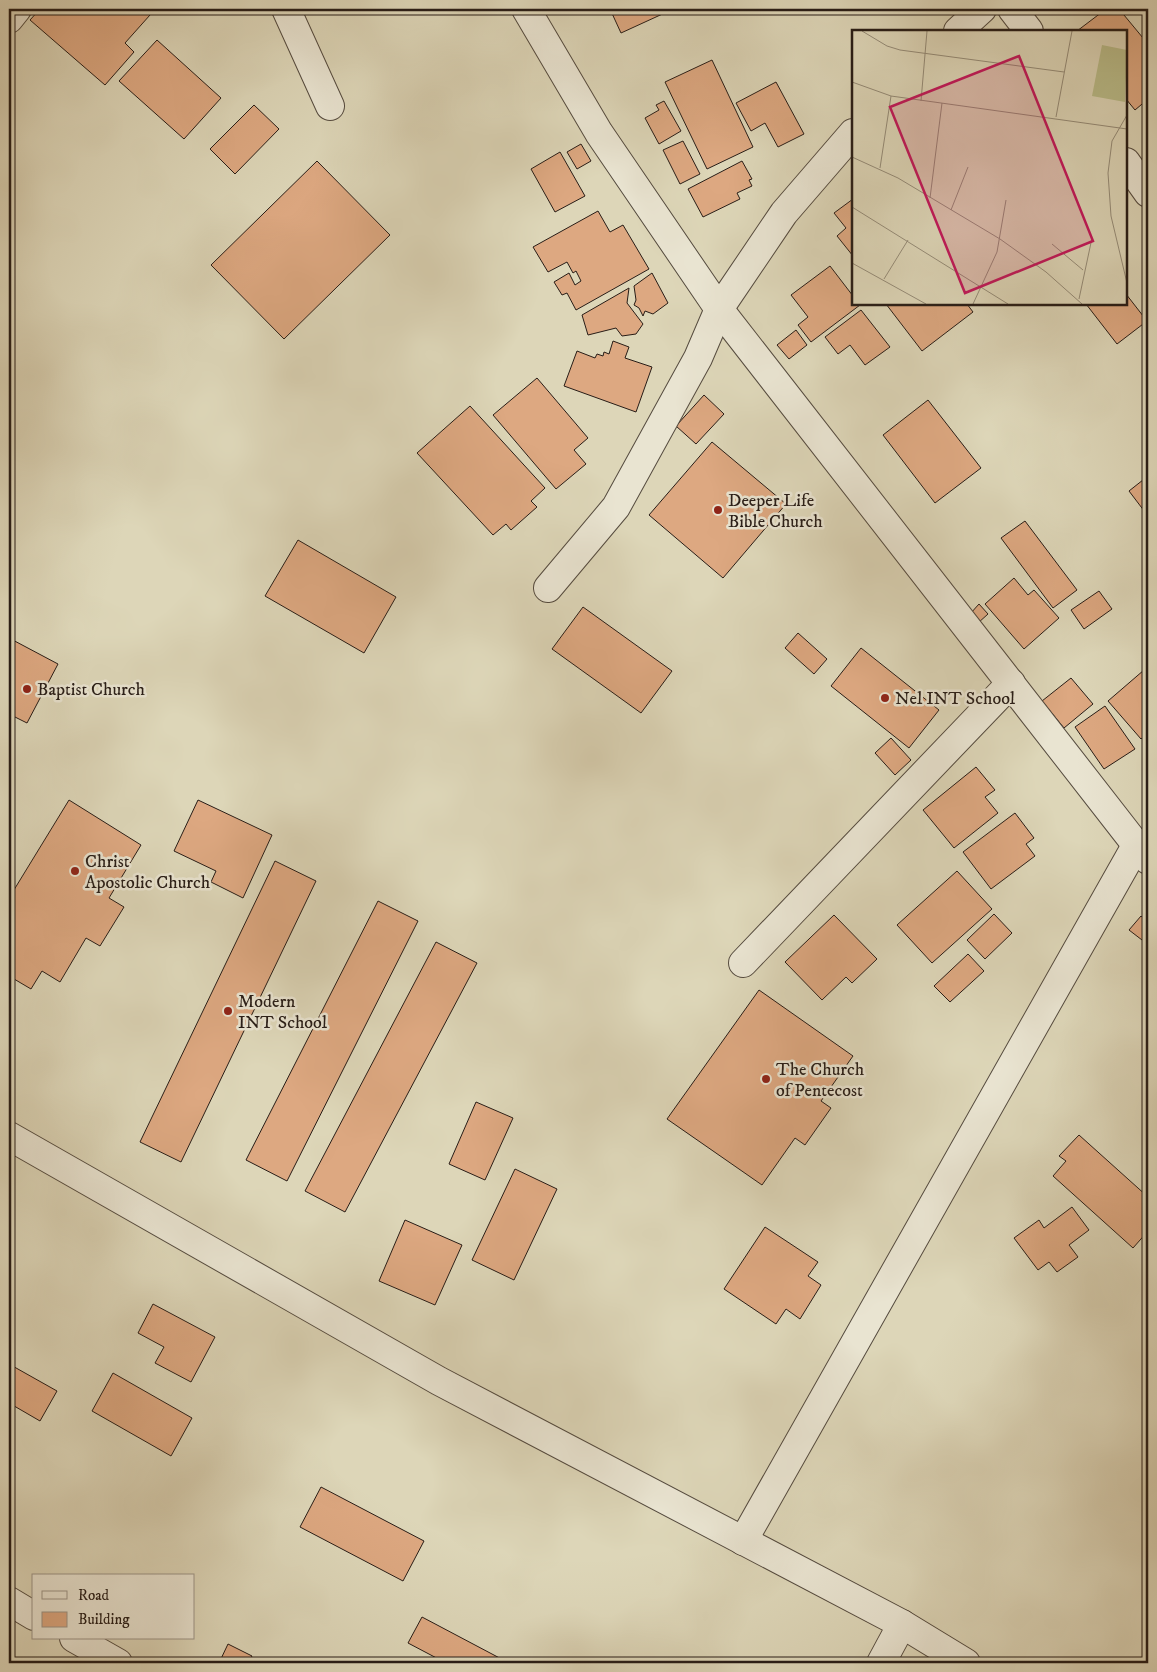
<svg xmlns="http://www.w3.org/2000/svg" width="1157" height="1672" font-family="'IM FELL DW Pica',serif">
<rect width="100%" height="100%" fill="#ddd6b8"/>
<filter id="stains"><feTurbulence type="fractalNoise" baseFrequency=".004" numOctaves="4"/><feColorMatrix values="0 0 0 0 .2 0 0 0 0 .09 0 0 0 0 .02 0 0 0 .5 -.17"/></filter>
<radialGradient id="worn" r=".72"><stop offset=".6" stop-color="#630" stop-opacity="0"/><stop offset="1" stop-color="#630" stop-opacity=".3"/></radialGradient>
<g fill="#dda881" stroke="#281d17">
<polygon points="40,9 144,9 150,15 125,43 134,52 105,85 30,20"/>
<polygon points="610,9 668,9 669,11 621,33"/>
<polygon points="1106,9 1119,9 1148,44 1148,99 1135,110 1126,99 1126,31 1077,31"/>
<polygon points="157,40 221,98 184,139 119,81"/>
<polygon points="712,60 753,147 707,169 665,82"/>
<polygon points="776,82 804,134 778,147 765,123 751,131 736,103"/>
<polygon points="664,101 681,131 659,144 645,118 659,110 656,105"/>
<polygon points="254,105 279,129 235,174 210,149"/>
<polygon points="683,141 700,174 680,184 663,150"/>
<polygon points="581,144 591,161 577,169 567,152"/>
<polygon points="560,152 585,196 555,212 531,169"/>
<polygon points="317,161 390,235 284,339 211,265"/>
<polygon points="742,161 752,179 749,180 752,186 737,193 740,199 703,217 688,189"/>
<polygon points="853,199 853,256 837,236 846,228 834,213"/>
<polygon points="598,211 610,232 623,225 649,269 576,310 567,293 562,295 554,282 569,273 575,285 581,281 576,271 573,273 567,262 548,272 533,247"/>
<polygon points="830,266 853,296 853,304 860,305 811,342 798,325 808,317 791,295"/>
<polygon points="652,273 668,303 653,314 645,311 643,316 639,308 634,305 636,300 634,286"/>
<polygon points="629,288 627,303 643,324 636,334 622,336 616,328 588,335 582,315"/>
<polygon points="1126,294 1147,321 1117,344 1086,304 1126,304"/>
<polygon points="886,304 967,304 973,312 922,351"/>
<polygon points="861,310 890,347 865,365 850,345 838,354 825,337"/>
<polygon points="796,330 807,345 789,359 777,345"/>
<polygon points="613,341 629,347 625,358 652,367 636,412 564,386 577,351 595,358 597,354 603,356 604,352 609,354"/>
<polygon points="537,378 588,438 574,450 586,464 556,489 493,415"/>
<polygon points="704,395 724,414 696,444 676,426"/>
<polygon points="928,400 981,468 935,503 883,435"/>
<polygon points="470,406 545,488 531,501 537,507 511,530 506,524 493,535 417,453"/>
<polygon points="712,442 786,504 723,578 649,515"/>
<polygon points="1148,476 1148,516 1129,491"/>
<polygon points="1025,521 1077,590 1053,608 1001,538"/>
<polygon points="298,540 396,597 364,653 265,596"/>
<polygon points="1014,578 1028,595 1034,590 1059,618 1024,649 985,604"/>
<polygon points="1099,591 1112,609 1084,629 1071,610"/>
<polygon points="979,604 988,614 978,623 970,614"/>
<polygon points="583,607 672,671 641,713 552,649"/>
<polygon points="798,633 827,659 814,674 785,648"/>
<polygon points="9,638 58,664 27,723 9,714"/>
<polygon points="861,648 939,710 909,748 831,686"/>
<polygon points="1144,670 1148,674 1148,733 1141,739 1108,701"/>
<polygon points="1071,678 1093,704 1064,728 1042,701"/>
<polygon points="1105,706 1135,749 1104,769 1075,727"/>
<polygon points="891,738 911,760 895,775 875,753"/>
<polygon points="976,767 995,790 985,797 998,813 954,848 923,810"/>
<polygon points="69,800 141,845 109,898 124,907 100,946 86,938 60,982 42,971 31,989 9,976 9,898"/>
<polygon points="198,800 272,835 243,898 211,882 216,871 174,851"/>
<polygon points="1015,813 1034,838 1026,844 1035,856 991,889 963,852"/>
<polygon points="275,861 316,881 181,1162 140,1142"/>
<polygon points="957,871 992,909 932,963 897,925"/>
<polygon points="378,901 418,921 287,1181 246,1160"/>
<polygon points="994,914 1012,933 985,959 967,940"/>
<polygon points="834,915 877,959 852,983 846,977 822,1000 785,962"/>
<polygon points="1141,916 1148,922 1148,932 1142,940 1129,930"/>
<polygon points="436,942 477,963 345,1212 305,1191"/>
<polygon points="968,954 984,971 950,1002 934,986"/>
<polygon points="759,990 853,1056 821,1101 831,1108 805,1145 795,1138 762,1185 667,1119"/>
<polygon points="476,1102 513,1118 485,1180 449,1164"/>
<polygon points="1079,1135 1148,1197 1148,1231 1133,1248 1053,1176 1066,1161 1059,1156"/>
<polygon points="515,1169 557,1189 514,1280 472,1260"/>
<polygon points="1072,1207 1089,1230 1069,1245 1078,1257 1057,1272 1049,1262 1038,1270 1014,1238 1039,1220 1044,1228"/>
<polygon points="405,1220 462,1245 435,1305 379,1281"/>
<polygon points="765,1227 818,1262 808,1276 821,1285 800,1319 786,1309 776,1324 724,1289"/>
<polygon points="153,1304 215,1337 191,1382 155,1363 164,1347 138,1333"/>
<polygon points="9,1364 57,1391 40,1421 9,1403"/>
<polygon points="113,1373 192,1418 171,1456 92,1411"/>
<polygon points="321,1487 424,1541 403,1581 300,1527"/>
<polygon points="422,1617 509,1663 446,1663 408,1643"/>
<polygon points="228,1644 252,1656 248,1663 219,1663"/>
</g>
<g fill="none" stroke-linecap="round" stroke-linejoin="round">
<defs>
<g id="minor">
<polyline points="286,9 330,106"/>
<polyline points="526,9 599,133 719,309 1148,860"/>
<polyline points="1012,9 1029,31"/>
<polyline points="9,19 17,9"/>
<polyline points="958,31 982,9"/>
<polyline points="1126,162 1148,193"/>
<polyline points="548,588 616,507 698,358 719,309 784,213 853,133"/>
<polyline points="743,963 1011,683"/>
<polyline points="9,1136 439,1381 902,1624 966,1663"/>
<polyline points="743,1541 1137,844"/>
<polyline points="9,1601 34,1616"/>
<polyline points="74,1638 118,1663"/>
<polyline points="881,1663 902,1624"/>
</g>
</defs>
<use href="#minor" stroke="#554b3f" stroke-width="30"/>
<use href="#minor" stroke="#e9e4d1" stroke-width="28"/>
</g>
<g fill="#8f2418" stroke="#e9e4d1" stroke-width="2">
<circle cx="718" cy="510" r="5"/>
<circle cx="27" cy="689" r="5"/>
<circle cx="885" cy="698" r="5"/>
<circle cx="75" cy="871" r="5"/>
<circle cx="228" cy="1011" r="5"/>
<circle cx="766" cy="1079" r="5"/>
</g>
<g text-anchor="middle" stroke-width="5" stroke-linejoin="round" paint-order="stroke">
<g font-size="18" fill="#281d17" stroke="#e9e4d1" text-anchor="start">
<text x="728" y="506">Deeper Life<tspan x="728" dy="21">Bible Church</tspan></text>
<text x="37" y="695">Baptist Church</text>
<text x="895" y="704">Nel INT School</text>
<text x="85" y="867">Christ<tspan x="85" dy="21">Apostolic Church</tspan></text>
<text x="238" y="1007">Modern<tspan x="238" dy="21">INT School</tspan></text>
<text x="776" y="1075">The Church<tspan x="776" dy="21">of Pentecost</tspan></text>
</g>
</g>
<g transform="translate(852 30)">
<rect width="275" height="275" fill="#ddd6b8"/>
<path d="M 250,15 L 275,20 L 273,72 L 240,66 Z" fill="#b9bc8a"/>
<path fill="none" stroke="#958c78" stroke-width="1" d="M 10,1 L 35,16 L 48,20 L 212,42M 0,52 L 39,66 L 275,99M 69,71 L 75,1M 275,85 L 260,111 L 256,143 L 259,186 L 275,253M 204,87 L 220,1M 0,127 L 46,148 L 148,209 L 194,242 L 230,274M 28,138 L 39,66M 78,168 L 90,73M 0,177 L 156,274M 99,180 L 116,137M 200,214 L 231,240M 0,233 L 74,274M 32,249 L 56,210M 227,269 L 240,208M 121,274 L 145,222 L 154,170"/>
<path fill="#c2185b" fill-opacity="0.15" stroke="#c2185b" stroke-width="2.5" d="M 167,26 L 241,211 L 113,263 L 38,77 Z"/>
<rect width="275" height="275" fill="none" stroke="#281d17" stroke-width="2.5"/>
</g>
<rect width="1157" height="1672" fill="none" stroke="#ddd6b8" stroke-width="30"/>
<rect x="10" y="10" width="1137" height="1652" fill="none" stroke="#281d17" stroke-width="2.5"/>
<rect x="15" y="15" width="1127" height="1642" fill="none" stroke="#281d17"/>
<rect x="32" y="1574" width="162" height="65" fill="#e9e4d1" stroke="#9c9487"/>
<rect x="42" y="1591" width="25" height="8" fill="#e9e4d1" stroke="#9c9487"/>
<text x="78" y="1600" font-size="15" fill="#281d17">Road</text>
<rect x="42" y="1612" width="25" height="15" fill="#dda881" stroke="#9c9487"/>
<text x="78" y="1624" font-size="15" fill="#281d17">Building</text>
<rect width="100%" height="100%" filter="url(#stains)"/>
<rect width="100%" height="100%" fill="url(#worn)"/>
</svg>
